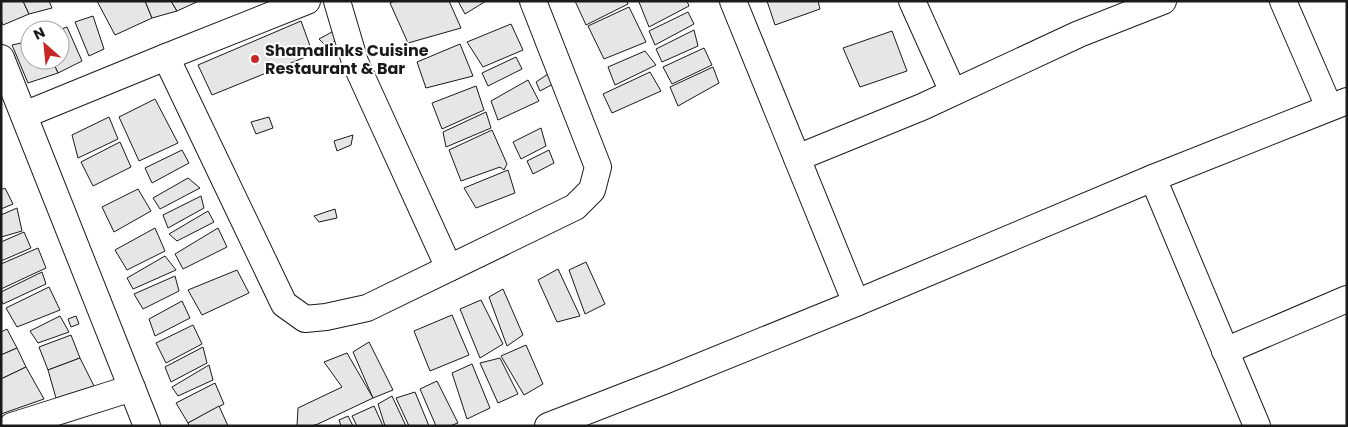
<svg xmlns="http://www.w3.org/2000/svg" width="1348" height="427" font-family="Poppins,sans-serif">
<rect width="100%" height="100%" fill="#fff"/>
<g fill="#e6e6e6" stroke="#1a1a1a">
<polygon points="1,1 23,1 29,14 3,25 1,20"/>
<polygon points="23,1 49,1 52,8 29,14"/>
<polygon points="97,1 145,1 152,18 115,35"/>
<polygon points="145,1 171,1 177,11 152,18"/>
<polygon points="171,1 199,1 177,11"/>
<polygon points="394,1 449,1 461,28 408,43 390,3"/>
<polygon points="458,1 486,1 465,14"/>
<polygon points="575,1 627,1 628,4 586,25"/>
<polygon points="641,1 687,1 689,6 649,27 639,2"/>
<polygon points="767,1 818,1 820,9 775,25"/>
<polygon points="629,7 646,42 604,59 588,26"/>
<polygon points="688,12 694,24 655,45 649,31"/>
<polygon points="93,16 104,49 89,56 75,22"/>
<polygon points="301,21 313,54 212,95 198,65"/>
<polygon points="511,24 523,50 483,67 467,42"/>
<polygon points="67,27 82,61 58,73 52,60 60,60 59,30"/>
<polygon points="694,30 698,46 662,62 656,49"/>
<polygon points="892,31 907,71 860,87 843,48"/>
<polygon points="332,32 338,40 325,45 319,39"/>
<polygon points="30,41 30,60 52,60 58,73 28,83 12,45"/>
<polygon points="460,44 473,76 426,88 417,62"/>
<polygon points="704,48 712,65 672,84 663,67"/>
<polygon points="645,51 656,65 615,85 608,67"/>
<polygon points="516,57 522,69 488,86 482,73"/>
<polygon points="713,67 719,83 678,106 670,87"/>
<polygon points="650,72 661,91 612,113 603,94"/>
<polygon points="548,74 553,84 540,91 536,82"/>
<polygon points="528,80 539,101 498,120 491,101"/>
<polygon points="476,86 484,110 442,129 432,103"/>
<polygon points="155,99 178,143 139,161 119,117"/>
<polygon points="486,112 491,128 446,147 443,132"/>
<polygon points="109,117 118,139 78,158 72,135"/>
<polygon points="269,117 273,128 256,134 251,122"/>
<polygon points="541,128 546,146 521,159 513,142"/>
<polygon points="492,130 507,164 504,170 500,167 461,181 449,150"/>
<polygon points="353,135 351,145 337,151 334,141"/>
<polygon points="120,142 131,167 93,186 81,162"/>
<polygon points="182,150 189,163 152,183 145,168"/>
<polygon points="549,150 554,163 533,174 527,161"/>
<polygon points="508,170 515,193 476,208 464,188"/>
<polygon points="188,178 200,188 160,209 153,198"/>
<polygon points="5,188 13,204 1,209 1,190"/>
<polygon points="138,189 151,211 114,232 102,207"/>
<polygon points="201,196 204,208 168,228 163,215"/>
<polygon points="17,208 22,231 1,237 1,215"/>
<polygon points="335,209 337,218 319,222 314,216"/>
<polygon points="208,211 214,222 177,241 169,234"/>
<polygon points="155,228 165,251 127,270 115,250"/>
<polygon points="218,228 227,247 183,269 175,254"/>
<polygon points="24,232 31,248 1,261 1,242"/>
<polygon points="38,248 46,268 1,289 1,264"/>
<polygon points="165,256 176,270 133,289 127,278"/>
<polygon points="586,262 605,304 585,314 569,270"/>
<polygon points="558,269 580,316 557,322 538,280"/>
<polygon points="237,270 249,293 202,315 188,290"/>
<polygon points="42,272 46,284 3,304 1,299 1,292"/>
<polygon points="175,276 179,291 143,309 134,294"/>
<polygon points="49,287 60,310 17,327 6,308"/>
<polygon points="503,289 523,335 507,346 489,297"/>
<polygon points="481,300 503,344 480,358 460,309"/>
<polygon points="182,301 190,318 155,336 149,319"/>
<polygon points="452,315 469,355 430,371 414,331"/>
<polygon points="60,316 69,332 38,343 30,331"/>
<polygon points="76,316 79,324 71,327 68,319"/>
<polygon points="193,325 202,344 166,363 156,343"/>
<polygon points="7,329 17,348 1,355 1,332"/>
<polygon points="71,335 80,358 48,370 39,347"/>
<polygon points="369,342 393,390 373,398 353,352"/>
<polygon points="526,345 543,384 524,395 501,356"/>
<polygon points="203,347 207,363 171,382 165,367"/>
<polygon points="17,348 26,367 1,379 1,355"/>
<polygon points="347,353 373,398 318,424 311,426 297,426 298,408 342,387 324,362"/>
<polygon points="80,358 94,386 56,398 48,370"/>
<polygon points="500,358 518,394 498,403 480,363"/>
<polygon points="472,364 490,408 467,419 452,373"/>
<polygon points="209,365 213,380 178,396 172,387"/>
<polygon points="26,367 44,399 1,414 1,379"/>
<polygon points="437,381 458,423 450,426 436,426 420,389"/>
<polygon points="215,383 224,404 188,423 176,403"/>
<polygon points="415,392 429,426 409,426 396,398"/>
<polygon points="392,396 406,426 385,426 378,404"/>
<polygon points="219,406 228,426 189,426 188,423"/>
<polygon points="374,406 383,426 357,426 352,416"/>
<polygon points="348,416 353,426 341,426 339,420"/>
</g>
<g fill="none" stroke-linecap="round" stroke-linejoin="round">
<defs>
<g id="street">
<polyline points="337,1 355,62 449,268"/>
<polyline points="733,1 856,303"/>
<polyline points="912,1 953,92"/>
<polyline points="1283,1 1329,107"/>
<polyline points="166,57 284,304 305,319 326,317 367,308 575,207 592,190 598,167 533,1"/>
<polyline points="1,58 147,426"/>
<polyline points="24,115 166,57 307,1"/>
<polyline points="797,158 922,107 1079,34 1163,1"/>
<polyline points="1153,178 1257,426"/>
<polyline points="1225,351 1347,299"/>
<polyline points="12,426 132,388"/>
<polyline points="548,426 664,381 856,303 1153,178 1347,101"/>
</g>
</defs>
<use href="#street" stroke="#1a1a1a" stroke-width="28"/>
<use href="#street" stroke="#fff" stroke-width="26"/>
</g>
<circle fill="#c62828" stroke="#fff" stroke-width="2" cx="255" cy="59" r="5"/>
<g text-anchor="middle" stroke-width="4" stroke-linejoin="round" paint-order="stroke">
<g font-size="16" font-weight="bold" fill="#1a1a1a" stroke="#fff" text-anchor="start">
<text x="265" y="56">Shamalinks Cuisine<tspan x="265" dy="18">Restaurant &amp; Bar</tspan></text>
</g>
</g>
<rect width="1348" height="427" fill="none" stroke="#1a1a1a" stroke-width="5"/>
<g transform="translate(45 45) rotate(333)"><circle r="24" fill="#ffffff" stroke="#a3a3a3"/>
<path d="M0-4L9 19L0 12L-9 19Z" fill="#c62828"/>
<text y="-8" font-size="14" font-weight="bold" text-anchor="middle" fill="#1a1a1a">N</text>
</g>
</svg>
